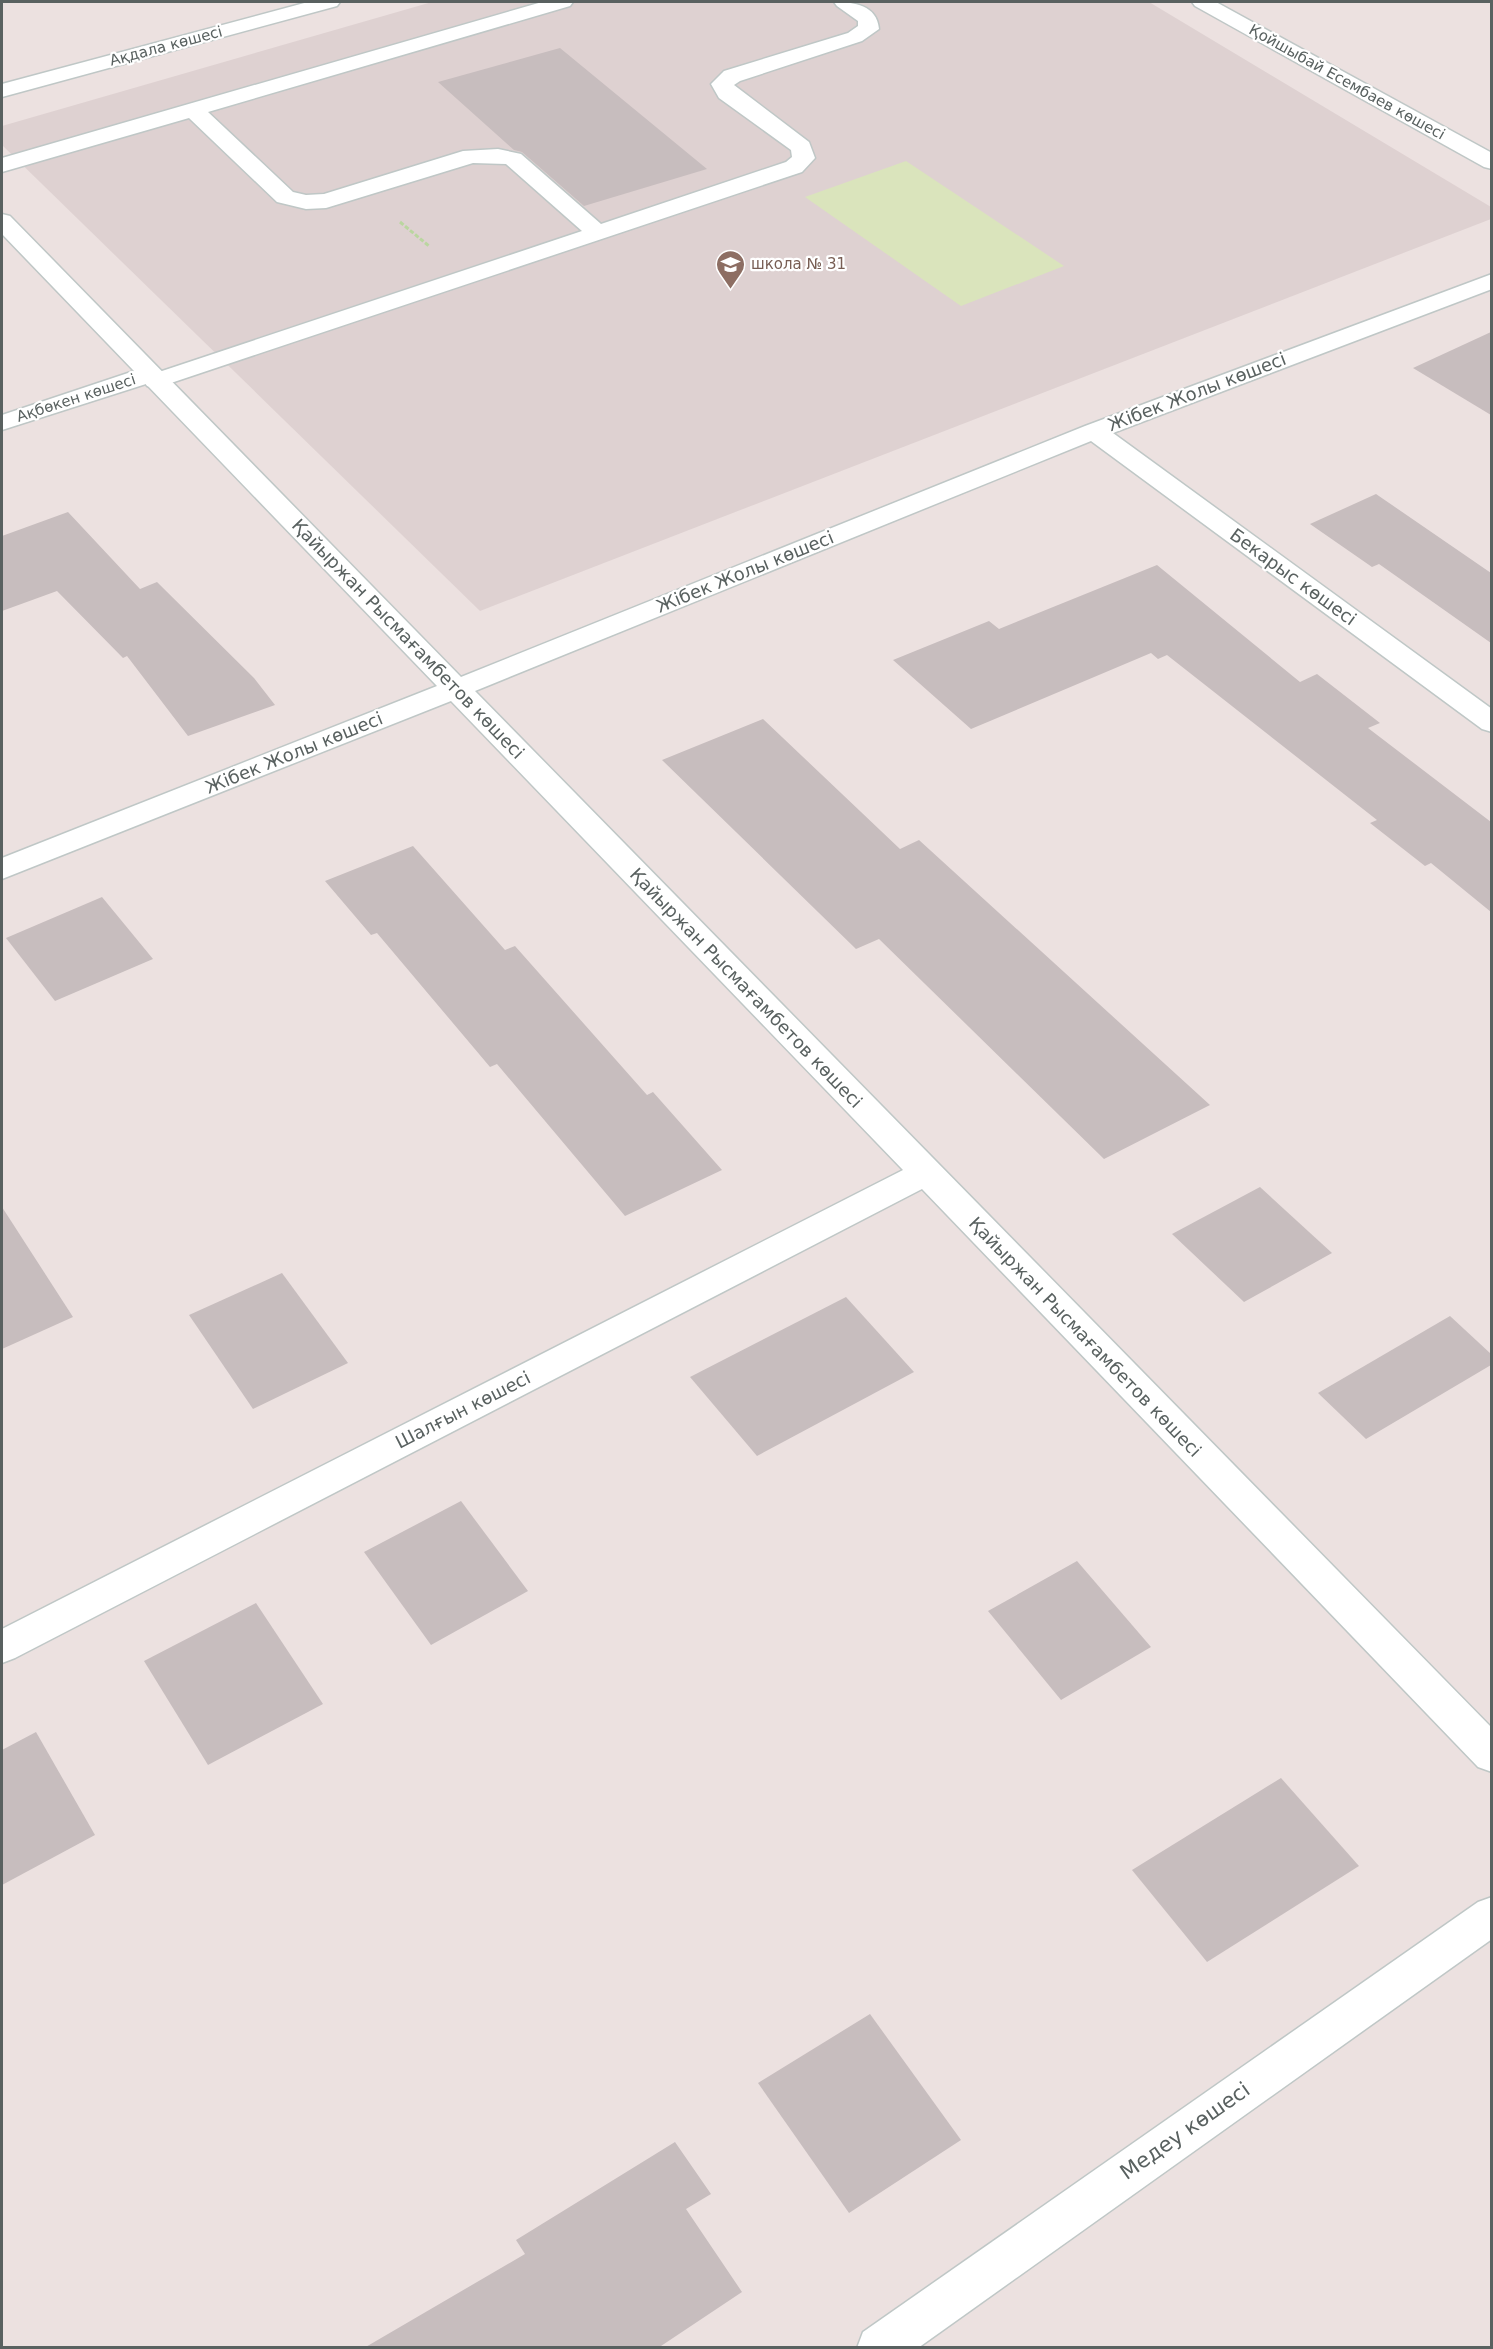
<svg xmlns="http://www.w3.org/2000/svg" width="1493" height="2349" font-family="'DejaVu Sans',sans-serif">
<rect width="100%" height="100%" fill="#ece1e0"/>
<polygon fill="#ded1d1" points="432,2 1149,2 1491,207 1491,219 480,611 2,145 2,126"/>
<polygon fill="#dae4bc" points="906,161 1064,266 961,306 805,197"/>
<g fill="#c7bdbe">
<polygon points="560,48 707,169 584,206 522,152 514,150 438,82"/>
<polygon points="1491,332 1491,415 1413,368"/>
<polygon points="1376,494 1491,573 1491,643 1379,564 1372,567 1310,524"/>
<polygon points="68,512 140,589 157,582 254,678 275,705 188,736 127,656 123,658 57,591 2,611 2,536"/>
<polygon points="1157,565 1300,682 1317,674 1380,723 1368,728 1491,822 1491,912 1431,863 1425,866 1370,823 1377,820 1167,655 1158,659 1151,653 971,729 893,660 989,621 999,629"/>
<polygon points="763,719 900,849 919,840 1210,1105 1104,1159 879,939 856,949 662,760"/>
<polygon points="413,846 505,950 515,946 647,1095 653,1092 722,1170 625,1216 497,1064 490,1067 377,933 371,935 325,881"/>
<polygon points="102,897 153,959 55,1001 6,938"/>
<polygon points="1260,1187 1332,1253 1244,1302 1172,1234"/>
<polygon points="2,1207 73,1317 2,1349"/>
<polygon points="282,1273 348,1363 253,1409 189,1315"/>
<polygon points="846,1297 914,1372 757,1456 690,1377"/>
<polygon points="1450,1316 1491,1354 1491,1365 1366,1439 1318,1393"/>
<polygon points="461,1501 528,1591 431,1645 364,1552"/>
<polygon points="1077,1561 1151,1647 1061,1700 988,1611"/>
<polygon points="256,1603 323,1704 208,1765 144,1661"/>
<polygon points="36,1732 95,1835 2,1885 2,1750"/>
<polygon points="1281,1778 1359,1866 1207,1962 1132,1870"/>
<polygon points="870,2014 961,2140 849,2213 758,2083"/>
<polygon points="675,2142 711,2194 686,2209 742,2292 658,2348 364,2348 525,2254 516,2240"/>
</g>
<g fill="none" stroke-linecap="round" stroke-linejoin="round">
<defs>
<path id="service" d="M 542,2 L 573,2 L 570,6 L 208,112 L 293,192 L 306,195 L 324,194 L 463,151 L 498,149 L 521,154 L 601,224 L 786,162 L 792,157 L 791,150 L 719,98 L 711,84 L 724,71 L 848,33 L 858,26 L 858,21 L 837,6 L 834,2 C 854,2 877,5 879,29 L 862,41 L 740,81 L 734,85 L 809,142 L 815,158 L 802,172 L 156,388 L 147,386 L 144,381 L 147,376 L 582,231 L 506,164 L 473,163 L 326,208 L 306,209 L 277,202 L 189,118 L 2,172 L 2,158 Z"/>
<g id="minor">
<polygon points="308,2 340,2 337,6 2,97 2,84"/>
<polygon points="1192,2 1216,2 1492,153 1492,169 1484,167 1195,6"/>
<polygon points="2,214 10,216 461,677 1085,426 1492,274 1492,289 1113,433 1492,709 1492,732 1482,729 1091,441 475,691 1492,1728 1492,1772 1478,1767 922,1189 15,1658 2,1663 2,1629 903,1170 451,701 2,879 2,858 437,686 146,384 2,430 2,415 134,371 2,234"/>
<polygon points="1492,1897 1492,1939 918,2348 857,2348 863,2332 1478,1902"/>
</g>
</defs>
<use href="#service" stroke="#bfc7c6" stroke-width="3"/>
<use href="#minor" stroke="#bfc7c6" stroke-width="3"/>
<polyline stroke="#bad6a0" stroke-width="3" stroke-dasharray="4.5 2" stroke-linecap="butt" points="400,222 429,246"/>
<use href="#service" fill="#fff" fill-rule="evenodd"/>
<use href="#minor" fill="#fff" fill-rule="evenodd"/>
</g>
<defs>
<symbol id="school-pin" viewBox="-11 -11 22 30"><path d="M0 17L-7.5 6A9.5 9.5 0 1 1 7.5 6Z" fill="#8d6e63" stroke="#fff"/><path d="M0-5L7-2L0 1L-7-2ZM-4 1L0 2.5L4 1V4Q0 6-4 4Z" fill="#fff"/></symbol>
</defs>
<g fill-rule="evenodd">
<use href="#school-pin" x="714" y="248" width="33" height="45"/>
</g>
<g text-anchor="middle" stroke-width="4.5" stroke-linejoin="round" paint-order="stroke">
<g font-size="15" fill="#596160" stroke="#fff">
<text transform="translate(166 46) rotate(-15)" y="5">Ақдала көшесі</text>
<text transform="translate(1347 82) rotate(29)" y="5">Қойшыбай Есембаев көшесі</text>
<text transform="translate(76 398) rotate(-18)" y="5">Ақбөкен көшесі</text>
</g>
<g font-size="15" fill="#785e54" stroke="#fff" text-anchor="start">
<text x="751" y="269">школа № 31</text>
</g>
<g font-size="18" fill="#596160" stroke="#fff">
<text transform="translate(1197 392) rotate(-21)" y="6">Жібек Жолы көшесі</text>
<text transform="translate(745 572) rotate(-22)" y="6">Жібек Жолы көшесі</text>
<text transform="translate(1293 577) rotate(36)" y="6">Бекарыс көшесі</text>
<text transform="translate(408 639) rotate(46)" y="6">Қайыржан Рысмағамбетов көшесі</text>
<text transform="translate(294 753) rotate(-22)" y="6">Жібек Жолы көшесі</text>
<text transform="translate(746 988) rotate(46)" y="6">Қайыржан Рысмағамбетов көшесі</text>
<text transform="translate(1085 1337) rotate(46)" y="6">Қайыржан Рысмағамбетов көшесі</text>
<text transform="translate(463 1410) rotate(-27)" y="6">Шалғын көшесі</text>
</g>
<g font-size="21" fill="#596160" stroke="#fff">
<text transform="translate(1185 2131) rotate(-35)" y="7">Медеу көшесі</text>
</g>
</g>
<rect width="1493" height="2349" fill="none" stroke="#596160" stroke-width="6"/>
</svg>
